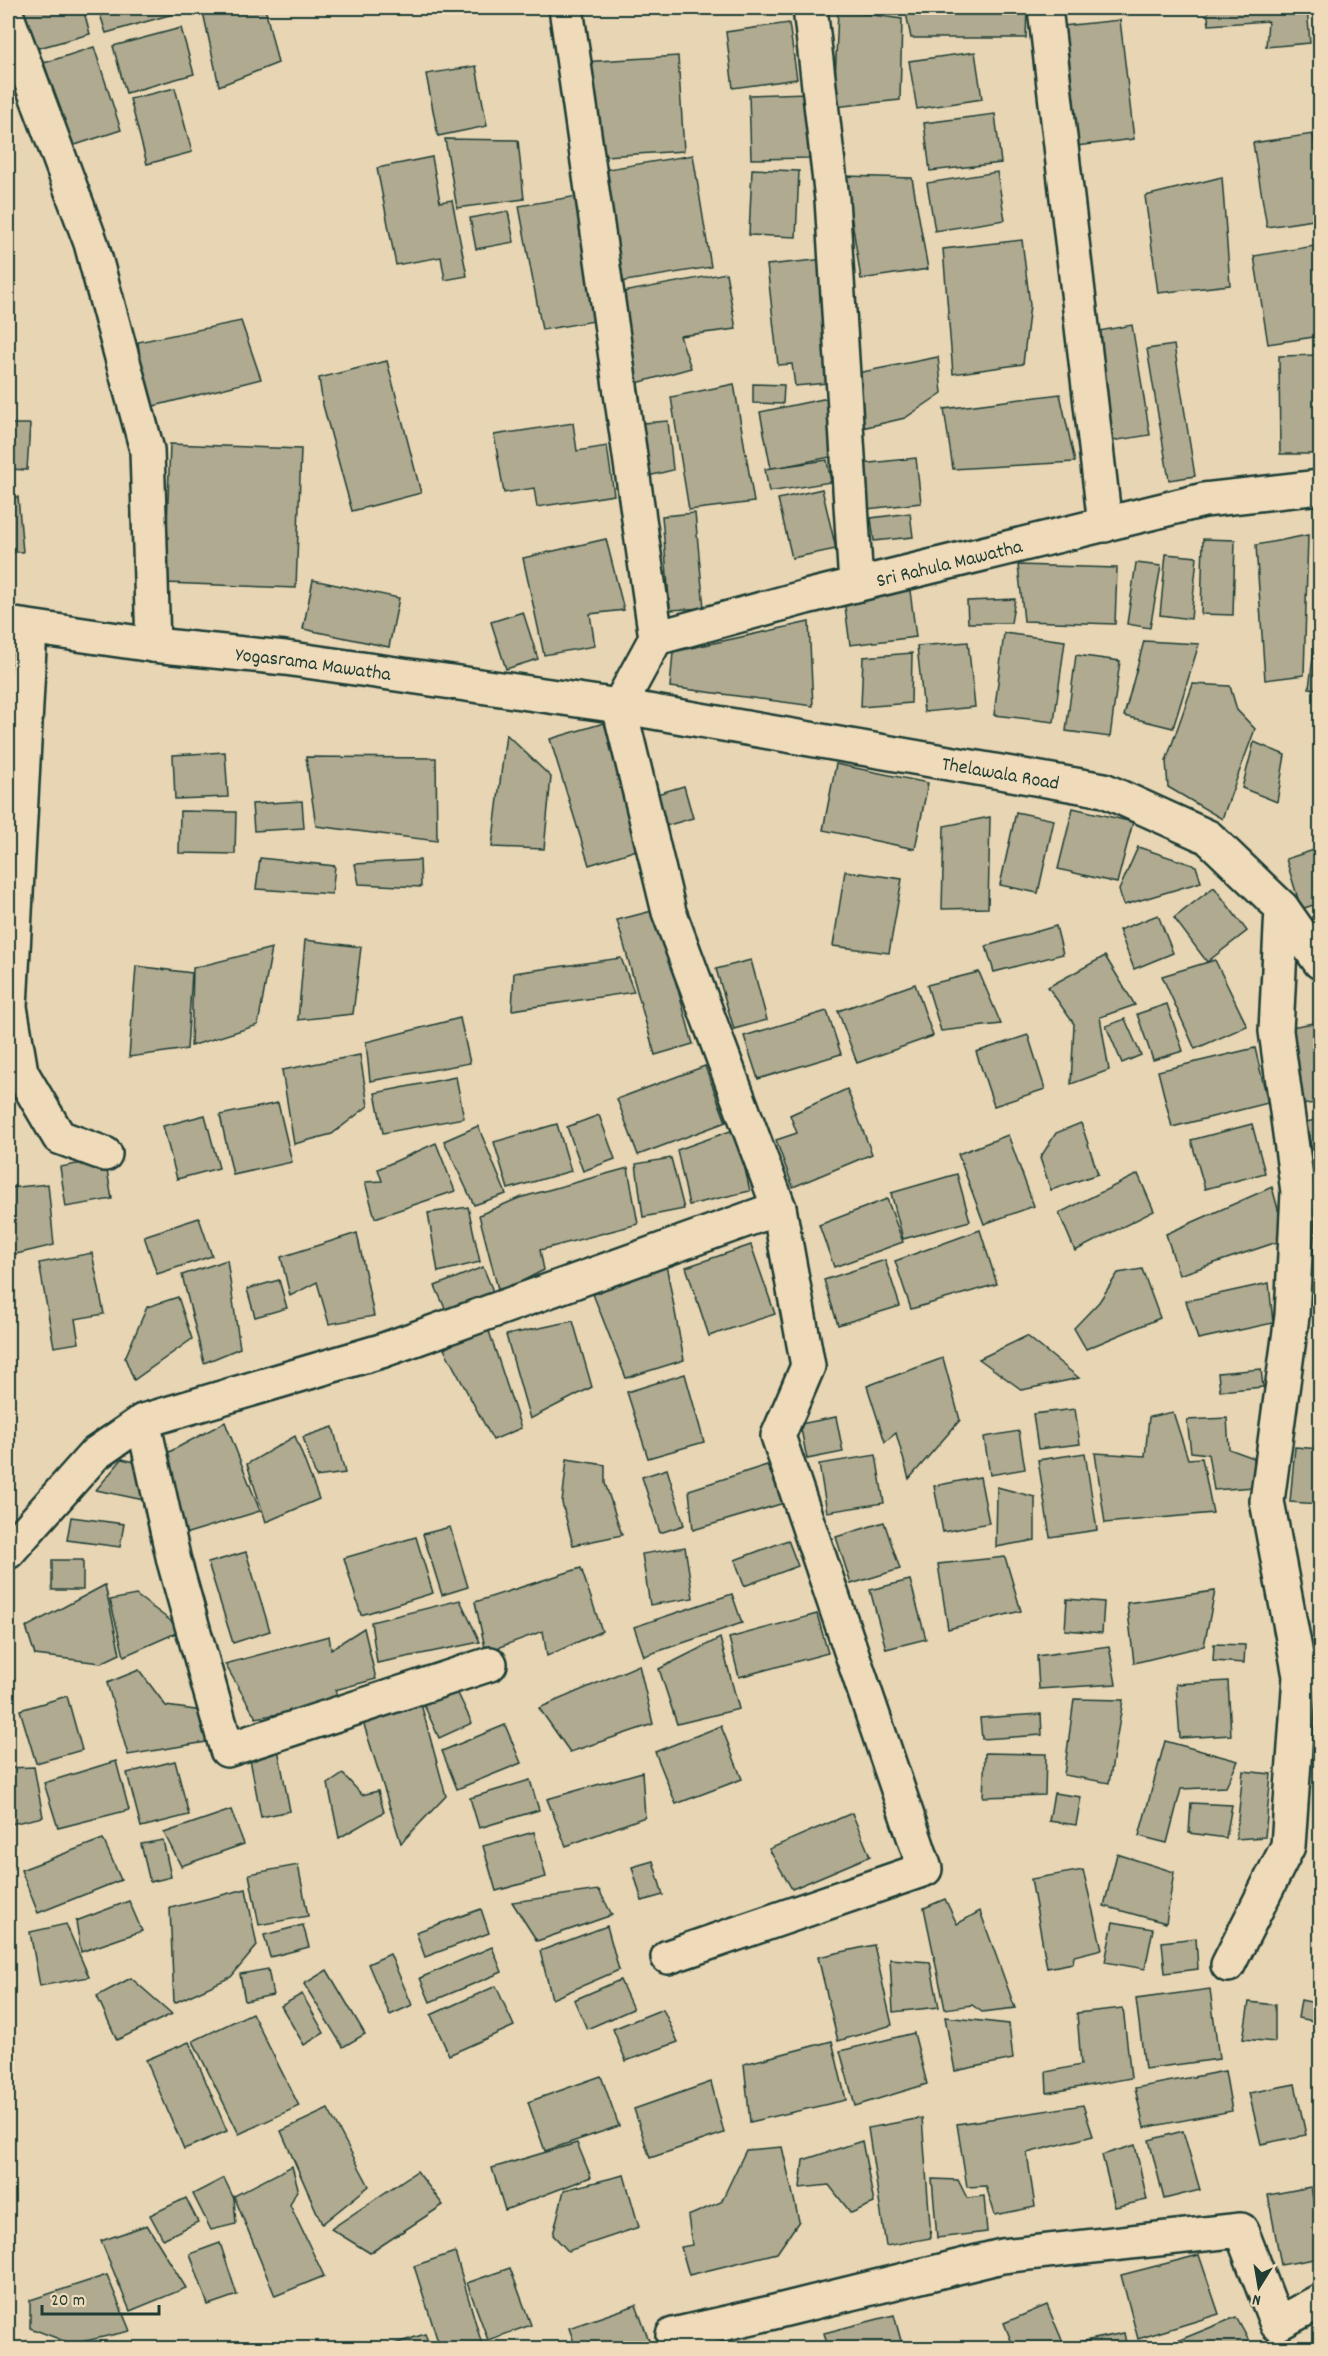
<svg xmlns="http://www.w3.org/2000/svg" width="1328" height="2356" font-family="Dekko,sans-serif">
<rect width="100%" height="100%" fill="#e7d5b4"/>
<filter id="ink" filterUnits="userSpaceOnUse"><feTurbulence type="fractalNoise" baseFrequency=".0167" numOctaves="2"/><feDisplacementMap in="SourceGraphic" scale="12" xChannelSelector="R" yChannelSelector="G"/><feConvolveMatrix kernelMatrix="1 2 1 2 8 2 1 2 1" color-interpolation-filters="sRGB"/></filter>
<g filter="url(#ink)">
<g fill="#afaa90" stroke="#1f3d34" stroke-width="1.5">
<polygon points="23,8 83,8 90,34 35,49"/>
<polygon points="98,8 178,8 180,12 106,33"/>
<polygon points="221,8 265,8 278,63 219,86 203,12"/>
<polygon points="422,8 499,8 423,13"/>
<polygon points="905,8 1027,8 1026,38 911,38"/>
<polygon points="1207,8 1307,8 1310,43 1266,47 1268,21 1209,25"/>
<polygon points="838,10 902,19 900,100 834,107"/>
<polygon points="1120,20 1134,139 1068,147 1053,27"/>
<polygon points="789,23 797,79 733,88 726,32"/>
<polygon points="181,28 194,74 126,93 113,46"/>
<polygon points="94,47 121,130 72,146 44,63"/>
<polygon points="975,52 982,99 917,109 909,61"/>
<polygon points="678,56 684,151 589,157 582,62"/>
<polygon points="476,66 487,126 438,136 426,74"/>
<polygon points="175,88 192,152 147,164 130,99"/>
<polygon points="807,93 809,158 751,159 749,95"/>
<polygon points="995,114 1001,163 930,171 924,123"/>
<polygon points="1313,134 1320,177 1320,219 1267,227 1253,143"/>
<polygon points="445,139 518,140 524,199 457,208"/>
<polygon points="693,155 711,267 614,283 596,171"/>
<polygon points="432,157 440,202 452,200 467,276 445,280 441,257 396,265 377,168"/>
<polygon points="752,169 799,171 796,237 749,235"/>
<polygon points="997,172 1005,220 935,231 927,183"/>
<polygon points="845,176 912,178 928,269 861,279"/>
<polygon points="1222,177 1230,285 1158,293 1145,196"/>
<polygon points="583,195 606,319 542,330 519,206"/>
<polygon points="508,211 514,242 476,249 470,218"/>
<polygon points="1022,240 1030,305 1023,364 953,374 943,249"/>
<polygon points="1314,246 1320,287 1320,336 1268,344 1254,256"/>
<polygon points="825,259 838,382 795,386 792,364 778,365 767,265"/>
<polygon points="726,273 736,329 680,336 691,368 626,386 617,293"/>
<polygon points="241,321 261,379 146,408 138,342"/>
<polygon points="1132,325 1150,435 1099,443 1082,334"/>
<polygon points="1174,345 1195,476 1169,480 1147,349"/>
<polygon points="1320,355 1320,454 1280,454 1279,356"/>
<polygon points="938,357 942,393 905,418 862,428 852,374"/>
<polygon points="387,361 421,493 352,511 323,405 319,378"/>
<polygon points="734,384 754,502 689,510 671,397"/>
<polygon points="753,384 784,385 783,404 753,403"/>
<polygon points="1060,394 1075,462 953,469 944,409"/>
<polygon points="833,397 845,454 771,469 760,412"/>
<polygon points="668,421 673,470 636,479 630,424"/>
<polygon points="573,423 577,451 607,446 614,495 537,507 534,488 504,493 494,435"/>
<polygon points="8,424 30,424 27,470 8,469"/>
<polygon points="170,444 301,449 296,588 165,583"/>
<polygon points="916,458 921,503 867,509 861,464"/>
<polygon points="827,460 831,482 769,492 765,469"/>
<polygon points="822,489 836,549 792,558 778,499"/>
<polygon points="8,497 18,497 23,552 8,552"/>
<polygon points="695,513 704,608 670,610 662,516"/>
<polygon points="910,513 913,537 874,541 871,518"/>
<polygon points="1308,535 1304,675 1265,680 1256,545"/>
<polygon points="606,539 624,610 590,614 595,646 544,655 523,558"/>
<polygon points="1203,539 1235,540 1233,615 1201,614"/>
<polygon points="1166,554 1197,557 1191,619 1160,615"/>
<polygon points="1136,563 1161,566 1150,628 1127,624"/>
<polygon points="1018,565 1117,568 1115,624 1024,621"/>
<polygon points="313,580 399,598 389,647 303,629"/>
<polygon points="909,583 916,637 850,645 843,591"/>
<polygon points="1015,599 1011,623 968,623 967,601"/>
<polygon points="523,612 538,659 506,669 491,622"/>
<polygon points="809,622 813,706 670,687 673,652"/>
<polygon points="1004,633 1065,641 1054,722 994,715"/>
<polygon points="1316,635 1320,636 1320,689 1309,688"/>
<polygon points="1144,641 1199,644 1173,728 1124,716"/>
<polygon points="968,642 975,707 924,712 917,646"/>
<polygon points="912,653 911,703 861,707 863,657"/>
<polygon points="1076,655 1120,661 1110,737 1066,731"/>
<polygon points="8,656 11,656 8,711"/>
<polygon points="1193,684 1230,686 1237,710 1255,729 1222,819 1168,787 1166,761"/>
<polygon points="604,723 643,848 589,865 550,739"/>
<polygon points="506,734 551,777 544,849 492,847"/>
<polygon points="1254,742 1285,755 1277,802 1242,788"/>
<polygon points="225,752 228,797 175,799 173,755"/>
<polygon points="306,757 436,758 437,841 316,826"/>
<polygon points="836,764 928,783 915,849 823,830"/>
<polygon points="684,786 693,818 655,829 647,797"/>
<polygon points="302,801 304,828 254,831 252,804"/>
<polygon points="1073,808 1133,822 1117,883 1058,869"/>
<polygon points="180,811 236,812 235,854 179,853"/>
<polygon points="1016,812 1054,820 1038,893 1000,885"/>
<polygon points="990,817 988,908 942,909 944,826"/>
<polygon points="1138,847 1196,866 1201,882 1124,905 1119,890"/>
<polygon points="1320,848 1320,903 1301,909 1286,859"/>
<polygon points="260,858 335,866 332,894 256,889"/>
<polygon points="420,860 421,887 359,884 355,864"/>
<polygon points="845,871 902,879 889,953 833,946"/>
<polygon points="1214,887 1247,931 1207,962 1174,918"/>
<polygon points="656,910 693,1044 655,1055 617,920"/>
<polygon points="1158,915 1173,953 1134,969 1119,930"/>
<polygon points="1056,926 1063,954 994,972 986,946"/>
<polygon points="305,940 361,947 353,1014 298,1020"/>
<polygon points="272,948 258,1025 191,1046 193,968"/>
<polygon points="1105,956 1135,1005 1100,1017 1109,1070 1071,1084 1074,1024 1048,987"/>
<polygon points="621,958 634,992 512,1010 514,973"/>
<polygon points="751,960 767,1020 734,1029 716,969"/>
<polygon points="1215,960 1247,1026 1195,1049 1162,976"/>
<polygon points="136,966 192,973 187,1049 129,1057"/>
<polygon points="979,972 1001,1024 941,1031 927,985"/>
<polygon points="915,984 933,1036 857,1063 838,1011"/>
<polygon points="1167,1004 1183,1051 1153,1060 1137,1014"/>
<polygon points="827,1011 841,1054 758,1079 744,1036"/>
<polygon points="460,1018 470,1063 370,1081 366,1042"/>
<polygon points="1125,1019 1141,1055 1122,1063 1106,1026"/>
<polygon points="1320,1022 1320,1102 1302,1105 1290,1027"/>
<polygon points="1028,1035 1045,1089 994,1106 976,1052"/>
<polygon points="1255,1048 1268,1103 1172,1127 1158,1071"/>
<polygon points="360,1055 368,1106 332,1134 294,1144 282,1070"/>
<polygon points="705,1066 726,1122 638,1155 617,1099"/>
<polygon points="456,1077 464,1118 383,1133 375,1093"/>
<polygon points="847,1089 872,1154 793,1187 776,1140 797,1133 790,1115"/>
<polygon points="278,1103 292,1162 233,1175 220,1115"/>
<polygon points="205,1115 219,1168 177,1179 163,1126"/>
<polygon points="599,1115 615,1159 583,1171 567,1127"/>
<polygon points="1320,1119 1320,1164 1315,1165 1306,1122"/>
<polygon points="1081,1123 1098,1174 1051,1190 1040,1158 1056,1133"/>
<polygon points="557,1124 571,1171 508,1189 494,1142"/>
<polygon points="1252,1124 1265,1173 1205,1189 1191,1140"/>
<polygon points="478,1126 506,1194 474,1205 444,1141"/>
<polygon points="736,1129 750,1191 689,1205 677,1150"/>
<polygon points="1008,1135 1034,1206 984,1224 958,1154"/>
<polygon points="436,1143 455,1191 375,1218 365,1182 382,1181 378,1169"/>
<polygon points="671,1158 684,1209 643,1217 636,1164"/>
<polygon points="105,1159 112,1199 66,1207 60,1167"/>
<polygon points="628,1168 638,1224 540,1250 544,1270 499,1293 479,1215 519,1198"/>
<polygon points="957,1174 970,1221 903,1239 891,1193"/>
<polygon points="1138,1174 1154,1211 1075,1251 1059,1213"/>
<polygon points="48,1184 54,1245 8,1256 8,1188"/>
<polygon points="1272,1187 1286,1239 1179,1275 1166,1234"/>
<polygon points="887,1199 903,1242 834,1267 819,1225"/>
<polygon points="468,1207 480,1262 438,1272 428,1213"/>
<polygon points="199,1218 212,1256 157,1274 144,1236"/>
<polygon points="980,1230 997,1284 911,1309 895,1261"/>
<polygon points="357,1233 374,1316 329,1324 317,1282 290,1296 281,1257"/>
<polygon points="751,1245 775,1314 709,1336 686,1267"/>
<polygon points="92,1253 104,1314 75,1319 79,1343 54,1347 39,1263"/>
<polygon points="227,1260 240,1348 204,1363 182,1275"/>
<polygon points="885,1260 900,1306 838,1325 824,1280"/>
<polygon points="666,1264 684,1360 626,1378 593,1294"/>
<polygon points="483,1267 495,1296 448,1315 435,1286"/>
<polygon points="1142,1269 1160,1318 1086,1349 1074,1328 1099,1302 1118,1273"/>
<polygon points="279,1280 287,1308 255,1317 247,1289"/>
<polygon points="1269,1283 1273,1323 1198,1339 1186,1301"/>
<polygon points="178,1297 192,1339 134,1380 125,1358 147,1307"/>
<polygon points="573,1321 592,1387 530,1419 506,1335"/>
<polygon points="487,1325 521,1428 493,1440 444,1349"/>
<polygon points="1027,1336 1079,1378 1022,1390 979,1359"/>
<polygon points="943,1358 960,1420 909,1479 896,1433 885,1442 867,1386"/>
<polygon points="1261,1369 1263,1387 1220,1391 1218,1373"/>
<polygon points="685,1374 704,1442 648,1458 627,1392"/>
<polygon points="1075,1409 1080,1444 1038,1449 1033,1414"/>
<polygon points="1173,1412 1188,1459 1202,1458 1213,1513 1105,1523 1095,1453 1145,1456 1149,1417"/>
<polygon points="836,1417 843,1452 807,1459 800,1424"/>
<polygon points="1227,1418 1229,1449 1254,1458 1254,1487 1214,1490 1208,1454 1191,1452 1187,1420"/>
<polygon points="225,1422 260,1511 178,1536 158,1458"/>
<polygon points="333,1427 345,1473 316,1477 303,1437"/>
<polygon points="1019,1431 1025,1469 990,1475 984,1437"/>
<polygon points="295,1436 319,1499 266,1522 247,1464"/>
<polygon points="1295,1447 1320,1449 1320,1504 1290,1502"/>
<polygon points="1085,1453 1097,1530 1050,1537 1038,1460"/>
<polygon points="876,1455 884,1503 827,1512 819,1464"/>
<polygon points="122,1459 147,1465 158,1503 96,1490"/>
<polygon points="567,1459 605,1465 605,1483 622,1535 573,1545 562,1503"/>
<polygon points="767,1465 784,1503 693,1530 689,1490"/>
<polygon points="667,1469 684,1525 660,1533 642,1477"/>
<polygon points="980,1477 989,1523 943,1532 934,1486"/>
<polygon points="997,1487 1035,1497 1035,1540 996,1547"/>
<polygon points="71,1517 124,1524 120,1547 67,1540"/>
<polygon points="884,1522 900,1569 851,1584 836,1537"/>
<polygon points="450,1527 468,1587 442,1595 423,1534"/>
<polygon points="416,1537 433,1593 361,1615 344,1558"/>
<polygon points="788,1540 798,1566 744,1586 735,1560"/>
<polygon points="685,1547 693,1598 650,1605 642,1554"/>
<polygon points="246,1552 270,1631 233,1643 208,1563"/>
<polygon points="1005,1557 1021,1611 948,1629 938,1564"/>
<rect x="52" y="1560" width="31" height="30"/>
<polygon points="581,1568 602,1631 547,1656 543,1631 486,1652 475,1602"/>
<polygon points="910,1580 926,1639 886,1649 870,1590"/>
<polygon points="105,1585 120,1654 101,1663 35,1655 26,1627"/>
<polygon points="1215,1591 1204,1646 1134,1663 1127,1603"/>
<polygon points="732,1594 742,1623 644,1656 634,1627"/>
<polygon points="136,1595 183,1630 124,1656 110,1600"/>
<polygon points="1067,1599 1104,1602 1102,1633 1065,1630"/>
<polygon points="460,1600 480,1642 377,1663 371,1622"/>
<polygon points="817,1614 828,1653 739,1677 729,1638"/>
<polygon points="364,1628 376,1679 335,1690 340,1703 256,1718 225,1664 329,1636 331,1649"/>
<polygon points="720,1638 739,1709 677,1724 659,1669"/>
<polygon points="1214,1644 1245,1645 1244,1663 1213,1661"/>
<polygon points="1109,1646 1116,1684 1039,1689 1037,1656"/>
<polygon points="639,1665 653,1724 570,1752 539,1708"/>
<polygon points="139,1670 166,1706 210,1712 212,1741 128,1755 107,1683"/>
<polygon points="452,1681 472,1723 439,1738 420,1696"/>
<polygon points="1228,1681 1231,1735 1180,1738 1176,1684"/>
<polygon points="418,1693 446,1796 401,1843 360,1712"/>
<polygon points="67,1696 82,1750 36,1763 20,1710"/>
<polygon points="1074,1699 1123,1700 1109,1783 1064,1775"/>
<polygon points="1041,1714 1042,1735 982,1739 980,1718"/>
<polygon points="505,1725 521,1763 457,1789 442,1751"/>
<polygon points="721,1726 742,1779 676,1804 655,1752"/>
<polygon points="1165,1741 1238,1761 1226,1787 1181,1789 1167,1843 1139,1836"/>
<polygon points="278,1749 290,1811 261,1817 249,1754"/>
<polygon points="985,1753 1046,1754 1045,1795 983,1797"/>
<polygon points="116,1761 129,1810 58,1828 44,1783"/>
<polygon points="175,1761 189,1815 141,1827 127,1773"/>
<polygon points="34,1767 43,1817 11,1824 8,1816 8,1768"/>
<polygon points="1243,1771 1271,1774 1265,1837 1236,1839"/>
<polygon points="642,1772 645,1817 566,1846 547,1799"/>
<polygon points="343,1774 362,1795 378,1791 384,1812 339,1838 328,1784"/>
<polygon points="530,1780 539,1810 479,1828 470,1798"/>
<polygon points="1054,1793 1081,1797 1076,1825 1049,1821"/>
<polygon points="1191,1803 1232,1805 1226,1838 1189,1833"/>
<polygon points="231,1810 244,1844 181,1866 164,1833"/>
<polygon points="852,1813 870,1856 792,1889 769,1849"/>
<polygon points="534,1832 546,1877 496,1891 483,1846"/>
<polygon points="103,1839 121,1880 38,1913 21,1870"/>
<polygon points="163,1840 171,1877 150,1882 141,1844"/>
<polygon points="1117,1854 1174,1872 1166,1923 1104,1906"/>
<polygon points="653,1861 663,1895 642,1901 632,1867"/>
<polygon points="298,1865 308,1916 259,1925 249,1874"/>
<polygon points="1083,1870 1102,1949 1074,1956 1073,1963 1047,1968 1031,1879"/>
<polygon points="246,1889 257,1946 231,1977 174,2003 170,1908"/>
<polygon points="599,1890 612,1915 537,1941 512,1902"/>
<polygon points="945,1899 957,1924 980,1911 1015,2008 982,2012 972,2005 945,2009 924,1908"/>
<polygon points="129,1901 142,1931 81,1952 76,1921"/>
<polygon points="481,1909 489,1933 425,1957 416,1932"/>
<polygon points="1113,1922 1153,1929 1145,1969 1105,1962"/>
<polygon points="66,1924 89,1977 40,1986 30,1932"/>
<polygon points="303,1925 309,1947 270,1957 264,1935"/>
<polygon points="607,1926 619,1970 552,1999 540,1951"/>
<polygon points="1196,1938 1198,1969 1165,1973 1162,1942"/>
<polygon points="874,1945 892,2025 838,2041 818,1957"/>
<polygon points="492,1947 502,1972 430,2002 420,1978"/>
<polygon points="390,1954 412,2005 390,2015 368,1964"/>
<polygon points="890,1959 930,1962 939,2007 893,2012"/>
<polygon points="268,1969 273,1995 245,2001 240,1974"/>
<polygon points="327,1970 365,2034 343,2047 304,1984"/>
<polygon points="131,1978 172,2014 117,2040 97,1996"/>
<polygon points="620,1980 633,2009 587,2029 574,2000"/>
<polygon points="496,1986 514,2026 449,2055 431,2015"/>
<polygon points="1210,1989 1219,2059 1145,2069 1136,1999"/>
<polygon points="302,1994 324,2033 304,2045 281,2006"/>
<polygon points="1301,2000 1320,2004 1319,2022 1298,2018"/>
<polygon points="1249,2002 1275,2005 1275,2042 1243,2039"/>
<polygon points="1123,2008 1131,2078 1047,2093 1046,2072 1081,2065 1077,2013"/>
<polygon points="663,2009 678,2042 626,2061 613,2029"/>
<polygon points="252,2013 299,2106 239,2134 193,2041"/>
<polygon points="945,2017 1009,2024 1013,2059 955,2071"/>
<polygon points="914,2033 927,2084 855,2106 840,2051"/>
<polygon points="8,2037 17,2058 8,2062"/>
<polygon points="832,2041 846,2100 750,2122 744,2064"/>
<polygon points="189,2042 227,2131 184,2149 146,2060"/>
<polygon points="1225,2071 1232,2111 1144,2128 1135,2088"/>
<polygon points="601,2076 619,2126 545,2151 528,2102"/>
<polygon points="711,2082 724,2133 650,2158 634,2109"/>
<polygon points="1295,2084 1306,2135 1261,2144 1249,2093"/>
<polygon points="1083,2105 1093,2136 1027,2153 1035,2207 995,2215 986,2186 967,2187 957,2124"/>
<polygon points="328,2109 369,2186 322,2224 281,2131"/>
<polygon points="922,2118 931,2238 886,2246 868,2128"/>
<polygon points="1183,2131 1200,2190 1164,2199 1149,2140"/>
<polygon points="862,2141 874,2203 851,2213 829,2185 800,2188 803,2160"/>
<polygon points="577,2143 591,2177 505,2210 492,2168"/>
<polygon points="1135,2145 1147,2200 1115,2207 1102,2155"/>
<polygon points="782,2147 799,2221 777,2253 689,2275 681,2247 692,2245 688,2216 721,2202 746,2150"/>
<polygon points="292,2166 298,2188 290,2205 324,2276 275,2296 234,2196"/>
<polygon points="417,2171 443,2205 370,2253 331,2229"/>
<polygon points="624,2175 639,2227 568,2251 553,2235 564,2190"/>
<polygon points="224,2178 234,2199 236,2224 211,2230 193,2194"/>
<polygon points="932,2179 958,2180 967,2198 984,2196 987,2232 937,2238"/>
<polygon points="1311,2187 1320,2238 1320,2258 1281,2265 1268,2195"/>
<polygon points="186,2198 198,2222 163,2239 150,2215"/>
<polygon points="147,2225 186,2288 130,2311 101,2241"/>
<polygon points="220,2243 237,2295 208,2305 190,2254"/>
<polygon points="455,2252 483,2348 440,2348 414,2266"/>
<polygon points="1199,2255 1219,2314 1138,2339 1121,2275"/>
<polygon points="510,2268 531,2325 488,2340 467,2283"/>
<polygon points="107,2275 130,2331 72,2344 30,2328 30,2300"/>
<polygon points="636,2305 651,2346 644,2348 576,2348 569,2328"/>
<polygon points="1047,2305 1065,2347 1014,2348 1004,2323"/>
<polygon points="894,2315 903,2348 828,2348 824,2333"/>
<polygon points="1236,2317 1249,2341 1233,2348 1160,2348"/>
<polygon points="1124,2333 1127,2348 1080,2348 1079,2342"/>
<polygon points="425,2334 431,2348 382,2348"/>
</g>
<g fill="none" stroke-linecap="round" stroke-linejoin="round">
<defs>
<g id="minor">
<polyline points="566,8 656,638"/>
<polyline points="810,8 832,199 856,585"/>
<polyline points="1045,8 1105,525"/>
<polyline points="8,19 91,243 147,450 153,645"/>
<path id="s1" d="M 8,624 L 153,645 L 285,658 L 619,706 L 1104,790 L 1208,837 L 1282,908 L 1320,962"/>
<polyline points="30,629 10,1007 21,1072 59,1137 105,1154"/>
<polyline points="619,706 669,912 779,1208 808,1366 778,1436 925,1869 668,1957"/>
<path id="s2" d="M 619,706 L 656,638 L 806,597 L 1204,500 L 1320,487"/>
<polyline points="143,1421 174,1561 227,1750 490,1664"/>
<polyline points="8,1552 95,1454 143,1421 381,1351 779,1208"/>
<polyline points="1228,1965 1288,1846 1300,1676 1267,1501 1292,1316 1298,1192 1276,1031 1282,908"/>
<polyline points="673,2335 770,2313 1002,2256 1241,2230 1277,2324 1320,2301"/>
</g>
</defs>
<use href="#minor" stroke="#1f3d34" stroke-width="38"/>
<use href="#minor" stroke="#efdbb9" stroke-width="33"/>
</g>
</g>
<g text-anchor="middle" stroke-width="4.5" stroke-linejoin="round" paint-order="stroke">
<g font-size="20" fill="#1f3d34" stroke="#efdbb9">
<text dy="7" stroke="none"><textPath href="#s2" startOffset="380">Sri Rahula Mawatha</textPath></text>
<text dy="7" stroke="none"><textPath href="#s1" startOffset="308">Yogasrama Mawatha</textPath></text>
<text dy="7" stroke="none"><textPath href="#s1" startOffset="1004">Thelawala Road</textPath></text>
</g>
</g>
<rect width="1328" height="2356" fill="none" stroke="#efdbb9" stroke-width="30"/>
<rect x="15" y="15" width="1298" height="2326" fill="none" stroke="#1f3d34" stroke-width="2" filter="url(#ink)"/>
<g transform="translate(1259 2287) rotate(191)" stroke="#efdbb9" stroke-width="4.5" paint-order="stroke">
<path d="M0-4.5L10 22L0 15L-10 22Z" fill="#1f3d34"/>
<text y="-9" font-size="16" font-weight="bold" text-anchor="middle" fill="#1f3d34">N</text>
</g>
<path d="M42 2305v9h117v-9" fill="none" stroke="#1f3d34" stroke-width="3"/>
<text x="51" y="2305" font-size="18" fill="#1f3d34" stroke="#efdbb9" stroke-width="4.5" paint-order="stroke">20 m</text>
</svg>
